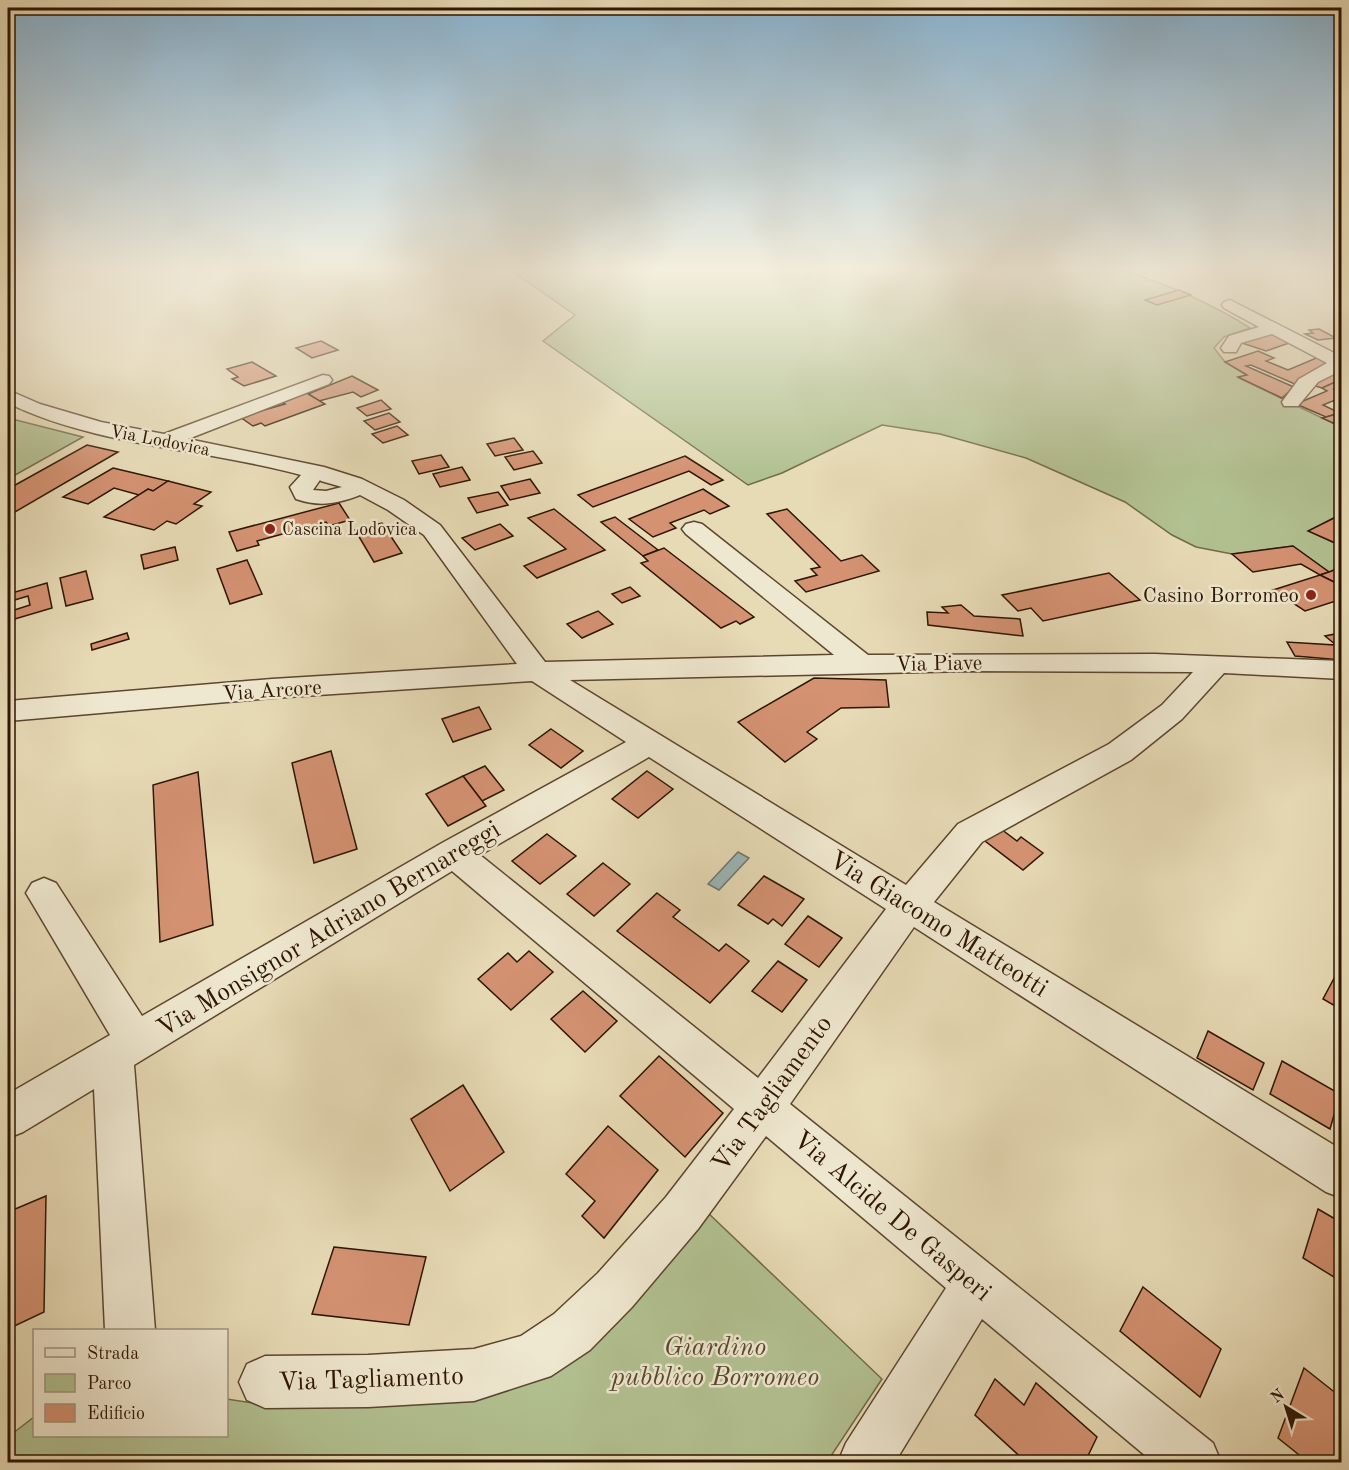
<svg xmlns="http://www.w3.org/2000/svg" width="1349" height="1470" font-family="'Old Standard TT',serif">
<rect width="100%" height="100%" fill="#e7dbb6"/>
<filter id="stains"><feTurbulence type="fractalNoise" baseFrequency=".00333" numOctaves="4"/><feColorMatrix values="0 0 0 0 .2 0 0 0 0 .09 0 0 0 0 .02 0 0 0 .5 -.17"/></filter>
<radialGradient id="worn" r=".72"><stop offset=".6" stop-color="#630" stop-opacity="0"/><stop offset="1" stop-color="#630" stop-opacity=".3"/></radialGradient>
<g fill="#b2c191" stroke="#706b48" stroke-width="1.5">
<path d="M 507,268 L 1117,268 C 1163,283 1208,301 1250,328 L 1224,337 L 1214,348 L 1225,362 L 1247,375 L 1239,378 L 1341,427 L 1341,514 L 1309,531 L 1341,546 L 1341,567 L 1329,572 L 1293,546 L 1232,554 L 1196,547 L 1172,535 L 1125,502 L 1026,458 L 940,434 L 882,425 L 782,473 L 748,485 L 543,341 L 575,315 Z"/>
<polygon points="8,418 83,437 8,479"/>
<polygon points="706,1211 882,1379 827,1462 8,1462 8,1437 34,1417 34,1436 226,1436 227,1399 259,1404 483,1396"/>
</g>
<polygon fill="#9bb8b9" stroke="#6f776f" stroke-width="1.5" points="738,852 749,858 719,890 708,884"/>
<g fill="#d49272" stroke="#2d1500" stroke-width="1.5">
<polygon points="1179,290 1191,295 1157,305 1145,300"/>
<polygon points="1319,329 1336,338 1318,340 1305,334 1313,333 1309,330"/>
<polygon points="1272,333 1295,341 1266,351 1242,343"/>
<polygon points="321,341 338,350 312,358 296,348"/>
<polygon points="1258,351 1274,358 1266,361 1288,370 1321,356 1337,363 1297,385 1251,365 1246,366 1294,387 1282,398 1238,377 1247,375 1225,362"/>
<polygon points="252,362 276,376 244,386 232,379 238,377 227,369"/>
<polygon points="1342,368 1342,379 1322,388 1305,383"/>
<polygon points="352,376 378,390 361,397 353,392 319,401 308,394"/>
<polygon points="1342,379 1342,386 1334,389 1342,392 1342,403 1335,400 1323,405 1340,413 1326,417 1296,404 1327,391 1322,388"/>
<polygon points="305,392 325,404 265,426 261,423 253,426 240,417 285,404 280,401"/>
<polygon points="381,400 391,409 367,416 357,408"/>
<polygon points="389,413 400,422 375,430 364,421"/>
<polygon points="1340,413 1342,427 1322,418 1326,417"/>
<polygon points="397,426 408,435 383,443 372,434"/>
<polygon points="514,438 523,450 495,456 487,444"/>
<polygon points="87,445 118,452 8,516 8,489"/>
<polygon points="533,451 542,463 514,470 505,457"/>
<polygon points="441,455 449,467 419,474 412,461"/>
<polygon points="685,456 723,480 711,485 689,471 593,507 578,495"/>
<polygon points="462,467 470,480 440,487 433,474"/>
<polygon points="113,468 168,481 153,491 148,489 139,495 114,488 88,504 63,497"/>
<polygon points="530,479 540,493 510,500 501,486"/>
<polygon points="168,481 211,492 194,504 202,506 176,524 167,521 154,530 104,517 148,489 153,491"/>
<polygon points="703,489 729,506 710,514 704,510 670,523 676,528 653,537 629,519"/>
<polygon points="498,492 508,505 477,513 468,498"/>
<polygon points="339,503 350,520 329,526 326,522 257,541 259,545 237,551 229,532"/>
<polygon points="554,509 605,550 537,578 524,566 566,549 528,518"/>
<polygon points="787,509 841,561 862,555 879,571 806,592 795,581 817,575 811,569 820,567 767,514"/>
<polygon points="1342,514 1342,546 1308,531"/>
<polygon points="615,517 658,550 643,556 601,522"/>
<polygon points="382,523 402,553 374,562 355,530"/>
<polygon points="500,524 513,536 475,550 462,538"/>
<polygon points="1293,546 1329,572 1320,575 1301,564 1253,572 1232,554"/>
<polygon points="175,547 178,560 144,569 141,555"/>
<polygon points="664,548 754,617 740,624 736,621 721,628 641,563 648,561 643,556"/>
<polygon points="247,560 262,594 230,604 217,569"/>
<polygon points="1342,567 1342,586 1320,575 1329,572"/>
<polygon points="86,571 93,599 66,606 60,578"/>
<polygon points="1109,573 1140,600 1043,621 1031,608 1018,611 1002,595"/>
<polygon points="1320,575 1342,586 1342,599 1305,611 1273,590"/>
<polygon points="47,583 52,608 8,621 8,612 30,605 28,596 8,602 8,594"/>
<polygon points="630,587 640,596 622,603 612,594"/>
<polygon points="961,605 974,616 1020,619 1023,636 928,625 927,612 948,613 942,607"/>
<polygon points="598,611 613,624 582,638 567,624"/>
<polygon points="127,633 129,639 92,650 91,644"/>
<polygon points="1340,633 1342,660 1295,656 1287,642 1336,645 1325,636"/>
<polygon points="814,678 886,680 889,707 841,708 807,732 817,739 785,762 738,722"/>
<polygon points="479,707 491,729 453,742 442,719"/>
<polygon points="551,729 583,751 561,768 529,745"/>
<polygon points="331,751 357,849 314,863 292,763"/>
<polygon points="485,766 504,790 482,801 463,776"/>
<polygon points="647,771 673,789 638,818 612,799"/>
<polygon points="198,772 213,925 160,942 153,785"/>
<polygon points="463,776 486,806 448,826 426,794"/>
<polygon points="1001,829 1017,841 1021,837 1043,853 1023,870 985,841"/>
<polygon points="547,834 576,856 540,884 512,861"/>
<polygon points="603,863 630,884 594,916 567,894"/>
<polygon points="764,876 804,899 782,926 773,919 768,924 738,905"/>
<polygon points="657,893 680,910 673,917 719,951 726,944 749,961 710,1003 617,931"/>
<polygon points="808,916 842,938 819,967 785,944"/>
<polygon points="529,951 553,972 511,1010 478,979 508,953 517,962"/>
<polygon points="778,961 807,980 782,1012 752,991"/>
<polygon points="1339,969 1342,971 1342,1010 1323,999"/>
<polygon points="583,991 617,1021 585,1052 551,1019"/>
<polygon points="1208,1031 1264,1063 1253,1090 1197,1058"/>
<polygon points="659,1056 723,1113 685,1157 620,1096"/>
<polygon points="1282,1061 1340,1094 1330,1129 1270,1094"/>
<polygon points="463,1085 504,1152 450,1191 411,1119"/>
<polygon points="608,1126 658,1170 604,1238 582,1216 595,1201 566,1174"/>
<polygon points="46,1196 44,1312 8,1329 8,1212"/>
<polygon points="1318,1209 1342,1223 1342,1282 1303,1258"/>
<polygon points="334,1247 426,1257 409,1325 312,1314"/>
<polygon points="1143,1287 1221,1349 1200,1397 1120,1331"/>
<polygon points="1304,1368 1342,1398 1342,1462 1308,1462 1278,1438"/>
<polygon points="995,1379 1024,1405 1036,1383 1097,1437 1085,1462 1026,1462 975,1415"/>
</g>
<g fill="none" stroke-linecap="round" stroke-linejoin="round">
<defs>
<g id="minor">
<polygon points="1230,300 1342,357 1342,370 1318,382 1298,406 1284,406 1282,402 1299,379 1327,363 1272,334 1241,343 1236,352 1224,352 1221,348 1229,336 1259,327 1224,308 1222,305 1224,302"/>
<path d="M 323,375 L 329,376 L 332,380 L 329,384 L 188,439 L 324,467 L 362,479 L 404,500 L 440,525 L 545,662 L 834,655 L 686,534 L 682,529 L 686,524 L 694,522 L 702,524 L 868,655 L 1155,654 L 1342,661 L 1342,679 L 1224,673 L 1182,719 L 1131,760 L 982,842 L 934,902 L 1342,1150 L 1342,1198 L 1326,1192 L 914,927 L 790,1104 L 1213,1443 L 1221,1462 L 1153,1462 L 982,1319 L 895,1462 L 838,1462 L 846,1443 L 946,1288 L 766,1136 L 698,1229 L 632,1307 L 590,1350 L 551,1376 L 474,1401 L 368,1407 L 265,1408 L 247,1400 L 239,1382 L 247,1364 L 265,1356 L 368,1355 L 474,1349 L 521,1336 L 554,1314 L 598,1273 L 666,1197 L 734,1109 L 452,871 L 134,1065 L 155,1330 L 105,1330 L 94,1089 L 23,1132 L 8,1138 L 8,1094 L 110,1035 L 32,903 L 26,893 L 32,883 L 44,878 L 56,883 L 142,1016 L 442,843 L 626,742 L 532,681 L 272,698 L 8,721 L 8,701 L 272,679 L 517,664 L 424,535 L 388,510 L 360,495 C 337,504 319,507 296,499 L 290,487 L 301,475 C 207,449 95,446 8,403 L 8,390 L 40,404 L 101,422 L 164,434 ZM 320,480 L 321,481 L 342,487 L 326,491 L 313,490 ZM 969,671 L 1193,672 L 1162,705 L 1109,744 L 958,824 L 906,885 L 570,680 ZM 649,757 L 886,909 L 758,1078 L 480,855 Z"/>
</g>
</defs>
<use href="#minor" stroke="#5c462e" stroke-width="3"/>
<use href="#minor" fill="#efe8d0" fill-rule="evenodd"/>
</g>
<linearGradient id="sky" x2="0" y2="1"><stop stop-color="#89b6d5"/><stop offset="0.57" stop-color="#f4efde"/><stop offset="1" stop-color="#f4efde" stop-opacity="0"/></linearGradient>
<rect width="1349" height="473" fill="url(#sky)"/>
<g fill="#8f2418" stroke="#efe8d0" stroke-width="2">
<circle cx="270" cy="529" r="6"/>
<circle cx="1311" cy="595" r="6"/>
</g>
<g text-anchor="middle" stroke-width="5" stroke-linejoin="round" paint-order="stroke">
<g font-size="18" fill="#2d1500" stroke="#efe8d0">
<text transform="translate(160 440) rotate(11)" y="6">Via Lodovica</text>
</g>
<g font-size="18" fill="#2d1500" stroke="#efe8d0" text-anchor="start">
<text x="282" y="535">Cascina Lodovica</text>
</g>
<g font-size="21" fill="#2d1500" stroke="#efe8d0" text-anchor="end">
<text x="1299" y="602">Casino Borromeo</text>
</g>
<g font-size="21" fill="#2d1500" stroke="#efe8d0">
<text transform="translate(939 663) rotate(-1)" y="7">Via Piave</text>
<text transform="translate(272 690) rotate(-4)" y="7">Via Arcore</text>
</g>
<g font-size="26" fill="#2d1500" stroke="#efe8d0">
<text transform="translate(939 923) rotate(32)" y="9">Via Giacomo Matteotti</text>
<text transform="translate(328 928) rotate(-31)" y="9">Via Monsignor Adriano Bernareggi</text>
<text transform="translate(771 1093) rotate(-54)" y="9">Via Tagliamento</text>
<text transform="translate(893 1215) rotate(40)" y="9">Via Alcide De Gasperi</text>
<text transform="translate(371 1378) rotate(-2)" y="9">Via Tagliamento</text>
</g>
<g font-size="26" font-style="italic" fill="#55492c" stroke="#efe8d0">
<text x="715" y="1355">Giardino<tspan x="715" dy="30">pubblico Borromeo</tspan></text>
</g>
</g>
<rect width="1349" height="1470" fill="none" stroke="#e7dbb6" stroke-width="30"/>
<rect x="9" y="9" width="1331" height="1452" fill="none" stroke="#2d1500" stroke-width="3"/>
<rect x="15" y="15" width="1319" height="1440" fill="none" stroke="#2d1500" stroke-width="1.5"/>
<rect x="33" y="1329" width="195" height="108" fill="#efe8d0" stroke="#a1947d" stroke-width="1.5"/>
<rect x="45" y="1348" width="30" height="9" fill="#efe8d0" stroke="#a1947d" stroke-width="1.5"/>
<text x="87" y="1359" font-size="18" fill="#2d1500">Strada</text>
<rect x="45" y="1374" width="30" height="18" fill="#b2c191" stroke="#a1947d" stroke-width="1.5"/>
<text x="87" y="1389" font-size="18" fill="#2d1500">Parco</text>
<rect x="45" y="1404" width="30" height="18" fill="#d49272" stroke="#a1947d" stroke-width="1.5"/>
<text x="87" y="1419" font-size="18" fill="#2d1500">Edificio</text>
<g transform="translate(1286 1407) rotate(322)" stroke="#efe8d0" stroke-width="4.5" paint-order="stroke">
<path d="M0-4.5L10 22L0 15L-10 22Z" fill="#2d1500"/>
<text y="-9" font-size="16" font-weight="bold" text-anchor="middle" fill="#2d1500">N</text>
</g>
<rect width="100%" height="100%" filter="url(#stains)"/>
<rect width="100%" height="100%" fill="url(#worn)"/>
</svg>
